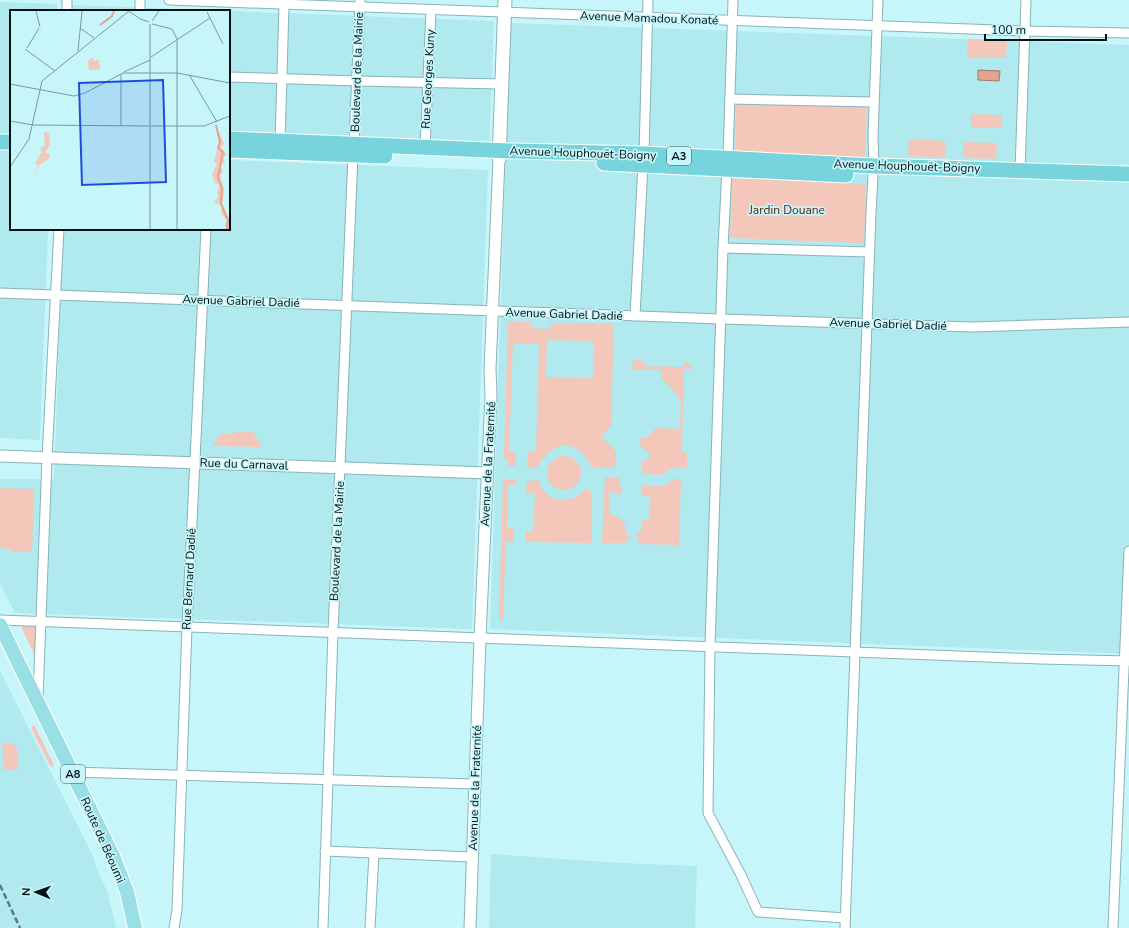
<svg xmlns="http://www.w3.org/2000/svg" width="1129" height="928" font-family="'Nunito Sans',sans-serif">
<rect width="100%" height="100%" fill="#c7f6fa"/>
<g fill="#b0e9ee">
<polygon points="0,2 57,4 57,11 11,11 11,229 48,229 40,440 0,438"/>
<polygon points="72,5 494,21 489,155 229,145 229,11 72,11"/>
<polygon points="510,23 1129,45 1129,654 490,629"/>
<polygon points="229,160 488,170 472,629 15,613 0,584 0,479 54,479 63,229 229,229"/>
<polygon points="0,671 94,858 95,865 107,891 116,928 0,928"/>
<polygon points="491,854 621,863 696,866 697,865 695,928 489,928"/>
</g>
<g fill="#f3c7b9" fill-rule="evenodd">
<polygon points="968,39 1007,40 1006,58 967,57"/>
<polygon points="736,103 867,107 865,166 735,162"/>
<polygon points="971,114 1002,115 1001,128 971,128"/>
<polygon points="909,139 946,141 945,158 908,156"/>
<polygon points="963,142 997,143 996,159 963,158"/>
<polygon points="732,178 866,184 864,243 730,238"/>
<path d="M 508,321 L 531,322 L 531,328 L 550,329 L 551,323 L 614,324 L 611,426 L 601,436 L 616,452 L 616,466 L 614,466 L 614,468 L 592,467 C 588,461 585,455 580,451 C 563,437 545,452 537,468 L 527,468 L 528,452 L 536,452 L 539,344 L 513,343 L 509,451 L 516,452 L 516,466 L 508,466 L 508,459 L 504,459 ZM 547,340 L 594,341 L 593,378 L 546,377 Z"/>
<polygon points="633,360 643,360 643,366 683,367 683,362 686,362 691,366 691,369 684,369 682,452 687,453 687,467 679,467 667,470 663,475 642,474 642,461 644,460 649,459 649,453 640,445 640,439 649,436 656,428 680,429 681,400 661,377 661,370 632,369"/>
<polygon points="237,432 253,432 262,447 212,446 222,434 233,434"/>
<circle cx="564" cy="473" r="17"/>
<polygon points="605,477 620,478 620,487 622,487 622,494 618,494 618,493 609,492 609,512 612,515 618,515 618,519 623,519 623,524 626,525 626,532 629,536 629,540 625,543 602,543"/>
<polygon points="674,479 681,479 679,545 641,544 637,541 637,532 641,532 642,522 644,520 649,520 650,496 641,496 641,485 663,486"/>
<polygon points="503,480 515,480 515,485 508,485 507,528 514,528 514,542 506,542 503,620 499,620"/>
<path d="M 538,480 C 540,483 541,488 544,491 C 555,505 577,501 586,488 L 592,493 L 592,543 L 525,542 L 526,531 L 533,531 L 535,493 L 526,493 L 527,481 Z"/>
<polygon points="0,488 34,489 32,552 12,552 11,549 0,548"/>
<polygon points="21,626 36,626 35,657"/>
<polygon points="33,725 35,726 54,765 53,767 50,766 31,728"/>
<path d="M 2,743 C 22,742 18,754 18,770 L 4,770 Z"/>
</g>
<polygon fill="#e3a490" stroke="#a0786a" points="978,70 1000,71 999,81 978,80"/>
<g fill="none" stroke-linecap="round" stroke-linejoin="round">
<defs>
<g id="minor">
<polyline points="169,0 1025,31 1129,33"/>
<polyline points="67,11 67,0"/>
<polyline points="140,11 140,0"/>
<polyline points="229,77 357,81 502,84"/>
<polyline points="730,99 874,102"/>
<polyline points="280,142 284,5"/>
<polyline points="354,144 360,0"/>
<polyline points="425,148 431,10"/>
<polyline points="644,154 648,0"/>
<polyline points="728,158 733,0"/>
<polyline points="874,166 873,136 878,0"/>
<polyline points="727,169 723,248 710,646 708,813 740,873 758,912 845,918"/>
<polyline points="1020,170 1026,0"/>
<polyline points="723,248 869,252"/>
<polyline points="0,293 721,319 973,327 1129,322"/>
<polyline points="635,316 643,165"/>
<polyline points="0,620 1040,659 1129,661"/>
<polyline points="38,699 47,458 59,229"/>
<polyline points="72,772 475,784"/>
<polyline points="325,851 472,857"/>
<polyline points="174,928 177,910 187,627 206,229"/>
<polyline points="323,928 333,632 353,155"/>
<polyline points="370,928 374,853"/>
<polyline points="845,928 871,213 873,175"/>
<polyline points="1113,928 1129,551"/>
</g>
<g id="tertiary">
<polyline points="0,456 487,473"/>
<polyline points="470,928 480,638 491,395 490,369 499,159"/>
</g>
<polyline id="secondary" points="499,159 505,0"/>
<polyline id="primary" points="0,625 113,856 127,892 135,928"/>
<g id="trunk">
<polyline points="229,139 512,151 644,154 874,166 1129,174"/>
<polyline points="0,142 11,142"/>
<polyline points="229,150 385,156"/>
<polyline points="604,163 846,175"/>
</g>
</defs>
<use href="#minor" stroke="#87b4b8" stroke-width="11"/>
<use href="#tertiary" stroke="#87b4b8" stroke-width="13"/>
<use href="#secondary" stroke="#87b4b8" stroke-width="15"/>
<use href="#primary" stroke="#fff" stroke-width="16"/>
<use href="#trunk" stroke="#fff" stroke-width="17"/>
<use href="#minor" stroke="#fff" stroke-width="9"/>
<use href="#tertiary" stroke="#fff" stroke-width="11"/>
<use href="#secondary" stroke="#fff" stroke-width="13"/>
<use href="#primary" stroke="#9adfe5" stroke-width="14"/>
<use href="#trunk" stroke="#78d4dc" stroke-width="15"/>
<polyline stroke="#5c7a7d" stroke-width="2.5" stroke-dasharray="6 3" stroke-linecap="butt" points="0,885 20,928"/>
</g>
<g text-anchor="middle" stroke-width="3.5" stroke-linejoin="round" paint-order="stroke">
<g fill="#c7f6fa" stroke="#3d5658" stroke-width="1">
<rect x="667" y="147" width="24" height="18" rx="3"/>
<rect x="61" y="765" width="24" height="18" rx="3"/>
</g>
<g font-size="11" font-weight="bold" fill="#021113">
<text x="679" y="160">A3</text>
<text x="73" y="778">A8</text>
</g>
<g font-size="12" fill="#021113" stroke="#c7f6fa">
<text transform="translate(649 18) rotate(2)" y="4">Avenue Mamadou Konaté</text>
<text transform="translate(357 72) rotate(-88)" y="4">Boulevard de la Mairie</text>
<text transform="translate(428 79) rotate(-87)" y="4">Rue Georges Kuny</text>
<text transform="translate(583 153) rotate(2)" y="4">Avenue Houphouët-Boigny</text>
<text transform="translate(907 166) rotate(2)" y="4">Avenue Houphouët-Boigny</text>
<text transform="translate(241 301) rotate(2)" y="4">Avenue Gabriel Dadié</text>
<text transform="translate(564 314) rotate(2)" y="4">Avenue Gabriel Dadié</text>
<text transform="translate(888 324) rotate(2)" y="4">Avenue Gabriel Dadié</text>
<text transform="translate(244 464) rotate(2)" y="4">Rue du Carnaval</text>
<text transform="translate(488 464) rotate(-87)" y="4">Avenue de la Fraternité</text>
<text transform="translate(337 541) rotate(-87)" y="4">Boulevard de la Mairie</text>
<text transform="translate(189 579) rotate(-87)" y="4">Rue Bernard Dadié</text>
<text transform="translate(475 788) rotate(-88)" y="4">Avenue de la Fraternité</text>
<text transform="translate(103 840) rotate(66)" y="4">Route de Béoumi</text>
</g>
<g font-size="12" fill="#561e0b" stroke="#c7f6fa">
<text x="787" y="214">Jardin Douane</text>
</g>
</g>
<g transform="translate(10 10)">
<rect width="220" height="220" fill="#c7f6fa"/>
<path d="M 83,47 L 83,51 L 89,50 L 90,59 L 79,60 L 78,51 ZM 206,115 L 214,134 L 211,137 L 217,145 L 213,147 L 215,152 L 210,155 L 213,161 L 210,165 L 214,180 L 212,193 L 220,212 L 220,219 L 217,219 L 215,215 L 217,210 L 211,203 L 213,196 L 204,192 L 209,186 L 207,184 L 209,174 L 205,173 L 202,164 L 207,154 L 204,152 L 209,133 ZM 34,122 L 39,123 L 40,135 L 35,142 L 40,144 L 38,150 L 30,154 L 24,166 L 28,155 L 25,153 L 32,142 L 30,138 L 35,136 Z" fill="#f3c7b9"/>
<path fill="none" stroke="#e3a490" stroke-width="2" d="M 90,15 L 102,6 L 104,1M 206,115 L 210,132 L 208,138 L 213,142 L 208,168 L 212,178 L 211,194 L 218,210 L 217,219"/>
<path fill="none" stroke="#789a9e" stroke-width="1" d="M 26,1 L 30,17M 119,1 L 130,9 L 139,12M 197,2 L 213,34M 142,11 L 149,1M 140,14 L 140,219M 142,14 L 162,19 L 167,29 L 167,219M 70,18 L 84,28M 17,38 L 29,18M 15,39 L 45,61M 68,41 L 72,1M 141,47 L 200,8M 114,62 L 140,50M 140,63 L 167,63 L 220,73M 111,64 L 111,116M 180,66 L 207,112M 0,74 L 64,86 L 75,83 L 113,63 L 140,63M 0,111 L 23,115 L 139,116M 140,116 L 194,116 L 220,106M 0,157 L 19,129 L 32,71 L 119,1"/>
<path fill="#1d4ed8" fill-opacity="0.15" stroke="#1d4ed8" stroke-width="2" d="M 153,70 L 156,172 L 72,175 L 69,73 Z"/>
<rect width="220" height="220" fill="none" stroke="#021113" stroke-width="2"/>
</g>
<g transform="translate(36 892) rotate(272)" stroke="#c7f6fa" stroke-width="3" paint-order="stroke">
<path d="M0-3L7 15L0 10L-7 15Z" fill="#021113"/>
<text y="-6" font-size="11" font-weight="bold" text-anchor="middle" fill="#021113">N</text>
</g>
<path d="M985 34v6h121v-6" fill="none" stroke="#021113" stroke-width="2"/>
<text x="991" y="34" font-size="12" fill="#021113" stroke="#c7f6fa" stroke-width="3" paint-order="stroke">100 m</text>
</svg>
